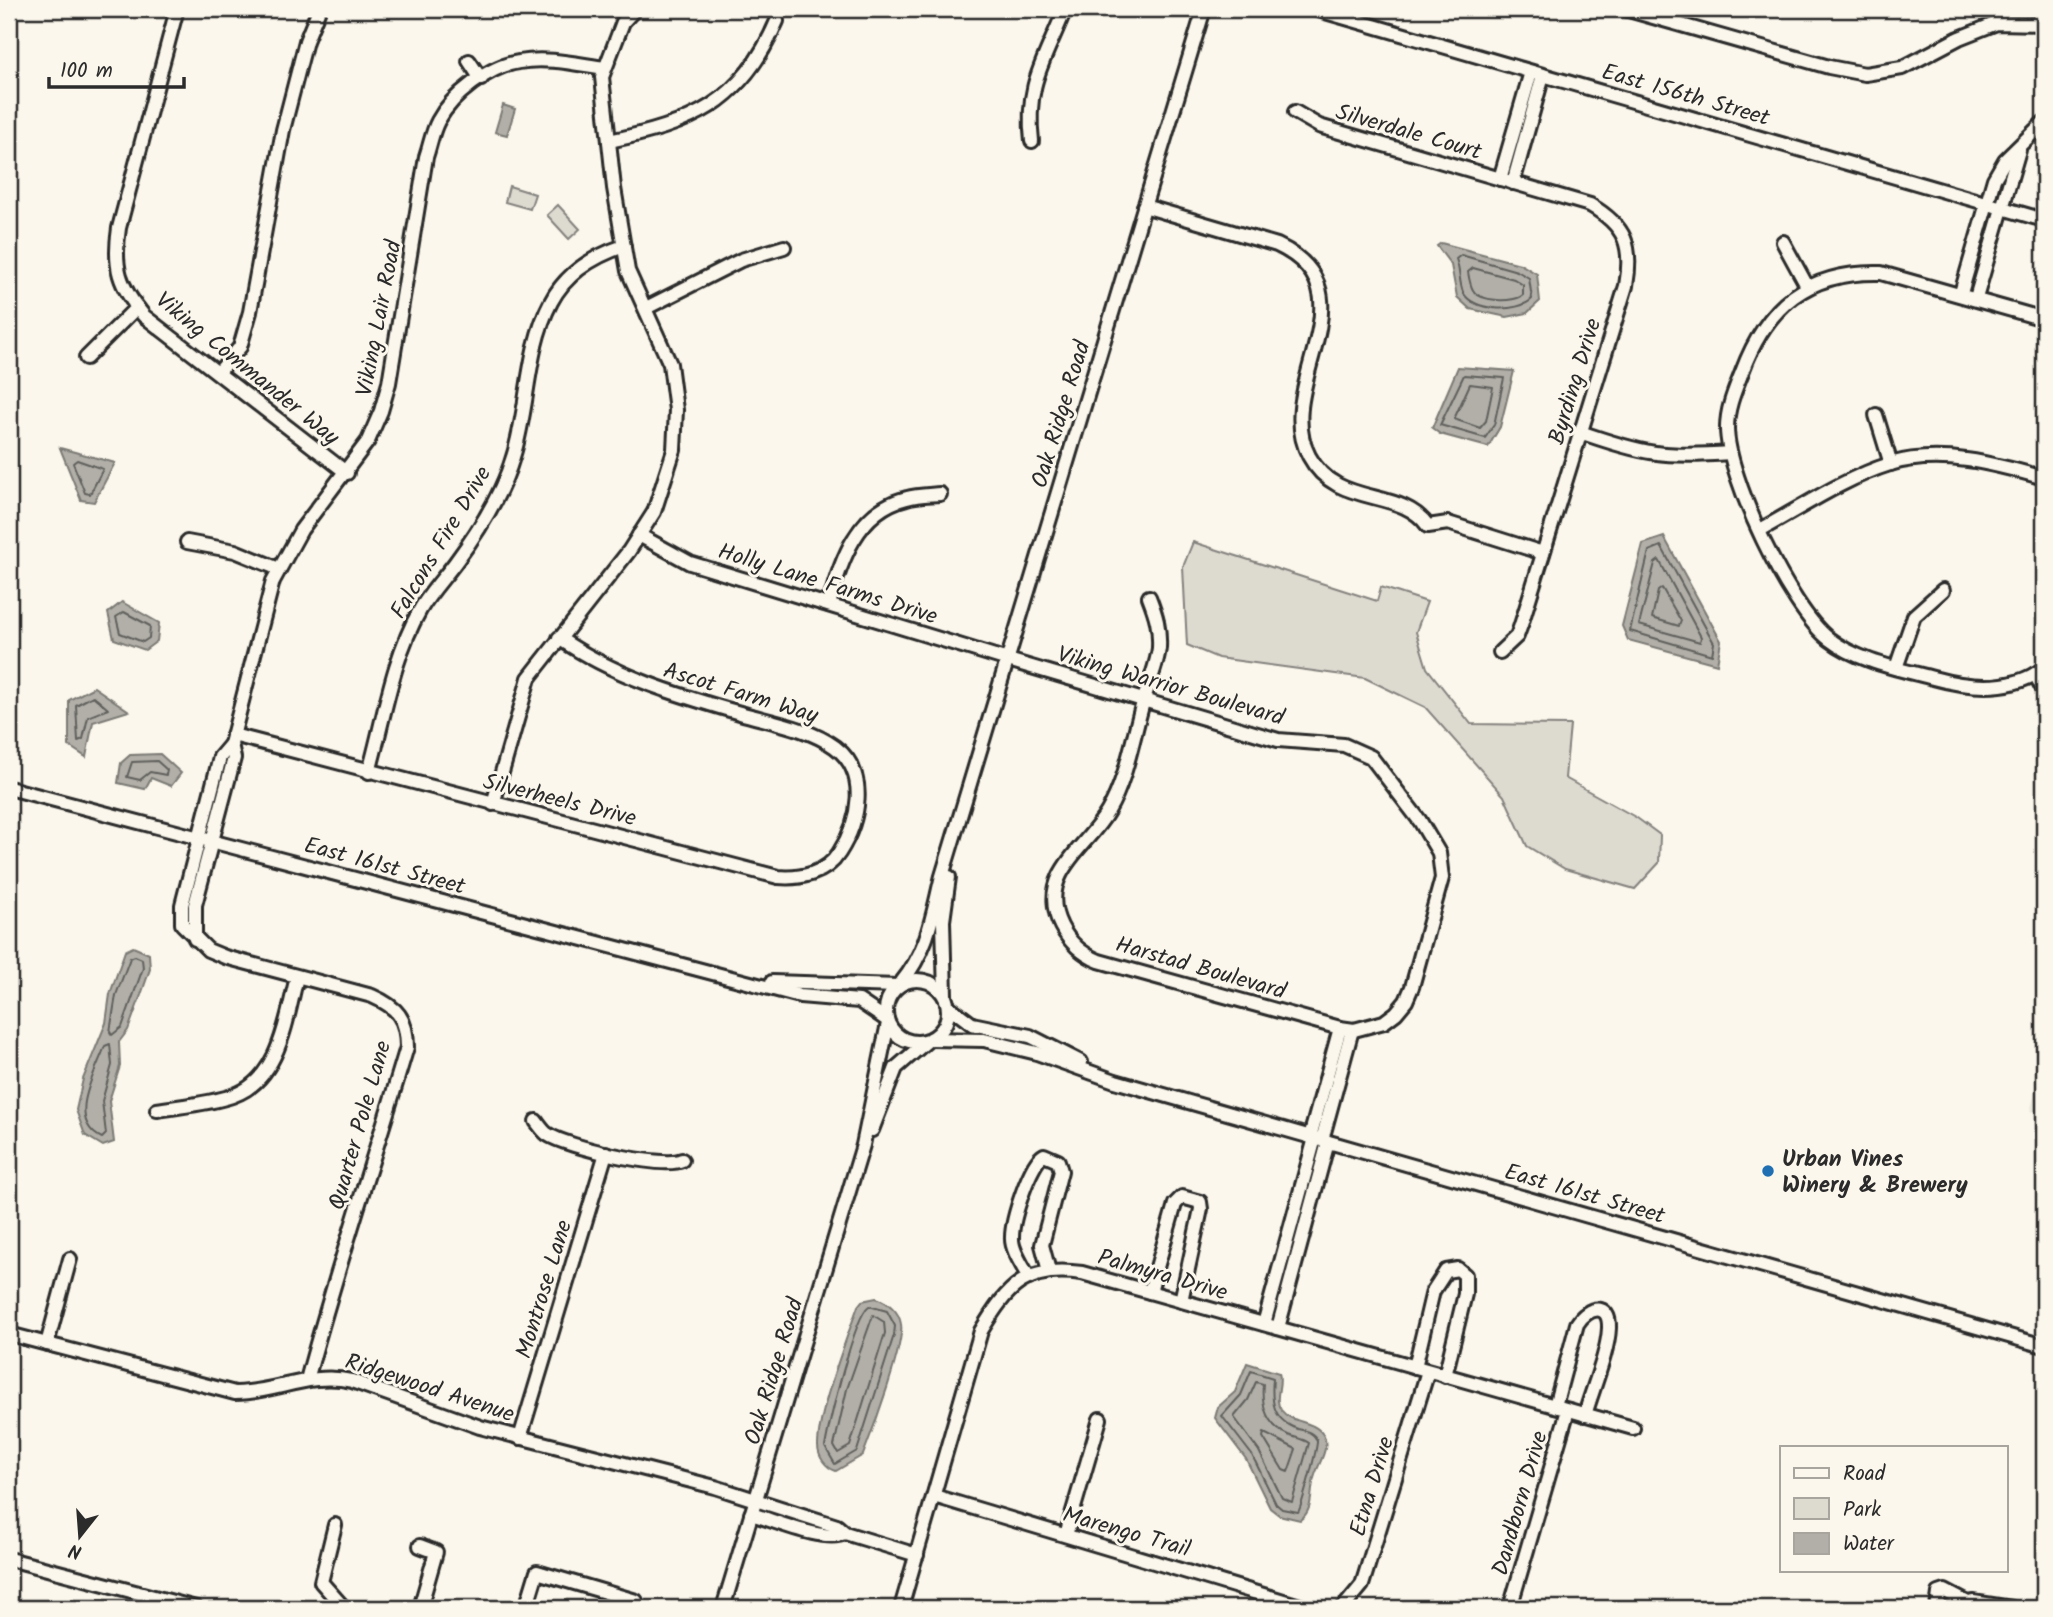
<svg xmlns="http://www.w3.org/2000/svg" width="2053" height="1617" font-family="Kalam,sans-serif">
<rect width="100%" height="100%" fill="#fbf7ec"/>
<filter id="ink" filterUnits="userSpaceOnUse"><feTurbulence type="fractalNoise" baseFrequency=".0143" numOctaves="2"/><feDisplacementMap in="SourceGraphic" scale="14" xChannelSelector="R" yChannelSelector="G"/><feConvolveMatrix kernelMatrix="1 2 1 2 8 2 1 2 1" color-interpolation-filters="sRGB"/></filter>
<g filter="url(#ink)">
<polygon fill="#ebe8de" points="2044,1062 2044,1115 2030,1111"/>
<g fill="#dddad0" stroke="#84827e" stroke-width="2">
<polygon points="509,186 535,194 530,209 505,202"/>
<polygon points="558,205 580,229 569,239 547,215"/>
<polygon points="1193,542 1377,601 1381,587 1427,602 1416,632 1427,668 1471,724 1570,725 1565,778 1637,818 1660,835 1659,863 1635,889 1565,869 1527,846 1504,796 1425,707 1365,678 1218,658 1187,645 1183,567"/>
</g>
<g fill="#b1afa7" stroke="#7b7a75" stroke-width="2">
<polygon points="503,105 515,109 507,135 495,132"/>
<polygon points="1441,243 1520,264 1537,274 1540,301 1527,313 1507,317 1470,309 1457,297 1451,265 1437,246"/>
<polygon points="1458,367 1514,371 1500,427 1488,447 1440,434 1432,428"/>
<polygon points="60,448 115,463 94,502 81,500"/>
<polygon points="1664,537 1721,641 1717,664 1628,640 1622,626 1643,544"/>
<polygon points="122,602 159,623 157,641 145,650 114,639 108,613"/>
<polygon points="94,687 129,711 93,722 86,757 69,746 69,700"/>
<polygon points="160,754 181,773 171,786 151,778 145,789 118,783 121,763 130,755"/>
<polygon points="133,947 149,954 150,969 141,995 128,1030 119,1042 120,1066 109,1101 114,1142 103,1146 85,1135 76,1110 83,1079 106,1023 110,994 125,951"/>
<path d="M 876,1298 C 888,1302 899,1311 901,1324 C 905,1344 872,1432 863,1455 L 836,1471 C 826,1468 818,1457 818,1446 C 818,1412 846,1340 858,1306 L 862,1301 Z"/>
<path d="M 1247,1363 L 1279,1373 C 1283,1385 1273,1398 1281,1410 C 1291,1423 1309,1420 1319,1430 C 1334,1443 1319,1462 1315,1475 C 1309,1491 1315,1509 1300,1520 L 1279,1515 L 1270,1508 L 1246,1459 L 1215,1418 L 1218,1407 L 1235,1392 Z"/>
</g>
<g fill="none" stroke-linecap="round" stroke-linejoin="round">
<g stroke="#61605d" stroke-width="2">
<path d="M 1461,255 L 1517,271 L 1529,278 L 1532,299 C 1518,313 1472,312 1463,292 C 1459,282 1460,269 1456,259 Z"/>
<path d="M 1473,268 L 1514,279 L 1523,285 L 1523,295 C 1514,303 1480,302 1473,290 C 1470,285 1469,278 1468,272 Z"/>
<polygon points="1464,375 1504,378 1494,425 1485,438 1440,425"/>
<polygon points="1470,384 1493,387 1486,421 1480,428 1454,419"/>
<polygon points="77,460 103,469 90,494 85,493 73,463"/>
<polygon points="1661,546 1714,643 1712,655 1630,631 1649,551"/>
<polygon points="1659,560 1701,637 1700,642 1639,625 1655,563"/>
<polygon points="1662,588 1681,621 1679,626 1652,618 1658,591"/>
<polygon points="124,612 150,626 149,638 143,642 120,633 116,617"/>
<polygon points="93,696 108,709 88,717 83,739 78,741 76,705"/>
<polygon points="157,761 167,770 166,775 150,772 140,780 127,777 132,762"/>
<polygon points="135,956 142,959 143,968 122,1027 112,1035 110,1032 116,995 130,958"/>
<path d="M 110,1044 L 112,1065 L 102,1101 L 106,1134 L 102,1138 C 65,1120 96,1072 105,1046 Z"/>
<path d="M 869,1306 L 887,1311 L 895,1326 L 894,1335 L 857,1451 L 835,1464 L 825,1447 C 829,1424 854,1316 869,1306 Z"/>
<polygon points="873,1315 884,1322 885,1333 850,1446 838,1453 834,1446 847,1389"/>
<path d="M 1251,1371 L 1273,1378 C 1271,1401 1272,1420 1298,1429 C 1306,1431 1313,1432 1317,1440 C 1318,1447 1301,1509 1298,1512 L 1282,1509 L 1276,1504 L 1252,1455 L 1222,1416 L 1241,1395 Z"/>
<path d="M 1256,1382 L 1263,1384 C 1261,1405 1266,1425 1288,1435 C 1296,1438 1303,1439 1309,1443 L 1292,1502 L 1282,1498 L 1259,1451 L 1234,1417 L 1248,1400 Z"/>
<polygon points="1264,1433 1296,1449 1288,1472 1283,1470 1263,1437"/>
</g>
<defs>
<g id="minor">
<path d="M 177,9 L 119,228 C 113,267 119,286 144,316 L 347,473"/>
<polyline points="1315,9 2044,220"/>
<polyline points="1625,9 1829,67 1865,74 1902,68 1959,38 1997,23 2044,24"/>
<polyline points="469,61 481,79"/>
<path d="M 1295,112 L 1319,126 L 1590,205 C 1626,226 1633,246 1626,286 L 1521,625 L 1517,636 L 1500,652"/>
<path d="M 609,141 C 691,124 742,104 777,21"/>
<path d="M 1032,141 C 1025,84 1045,60 1065,9"/>
<polyline points="1500,179 1531,72"/>
<polyline points="1513,183 1543,75"/>
<path d="M 1144,206 L 1277,245 C 1377,292 1271,385 1309,456 C 1337,509 1400,486 1428,526 L 1448,523 L 1543,553"/>
<polyline points="1783,242 1807,286"/>
<polyline points="1961,293 1994,179 2005,160 2044,122"/>
<polyline points="1976,298 2019,150"/>
<polyline points="646,308 741,260 784,247"/>
<path d="M 2044,319 L 1881,273 C 1808,271 1767,305 1742,372 C 1735,390 1727,408 1727,428 C 1727,477 1790,609 1829,639 C 1857,661 1899,669 1933,678 C 1969,688 2013,692 2044,668"/>
<polyline points="86,358 137,307"/>
<polyline points="219,372 240,347 250,312 283,130 306,41 319,9"/>
<polyline points="1876,415 1891,464"/>
<path d="M 1580,432 C 1643,454 1663,458 1730,453"/>
<path d="M 1760,530 C 1802,507 1845,478 1890,464 C 1940,449 1996,464 2044,478"/>
<path d="M 639,535 L 690,563 L 1008,660 L 1278,740 L 1344,745 L 1371,757 L 1420,821 L 1439,853 L 1442,878 L 1412,987 L 1406,1001 L 1396,1013 L 1384,1022 L 1354,1030 L 1340,1028 L 1099,961 C 1067,948 1043,910 1060,875 C 1072,851 1095,834 1108,811 C 1127,779 1133,735 1144,699 C 1149,683 1157,665 1159,648 C 1160,628 1156,615 1149,597"/>
<polyline points="187,542 235,551 279,569"/>
<path d="M 829,605 C 840,562 857,510 907,498 C 917,495 929,495 940,494"/>
<polyline points="1896,668 1914,616 1943,590"/>
<polyline points="2035,674 2044,691"/>
<path d="M 233,735 L 778,877 C 800,879 826,874 839,853 C 859,822 870,773 835,747 C 809,728 771,722 740,713 C 677,695 614,676 559,638"/>
<path d="M 231,744 L 220,757 L 182,905 L 182,924 L 208,950 L 225,957 L 372,996 C 397,1007 407,1018 407,1047 C 374,1158 337,1268 307,1380"/>
<path d="M 369,772 C 384,719 392,659 420,610 C 429,594 443,579 455,563 C 478,532 502,495 513,457 C 529,407 526,349 551,302 C 566,273 594,256 624,246"/>
<polyline points="9,788 800,996 859,1001 887,1020"/>
<polyline points="493,804 529,678 629,551 654,512 674,450 676,410 670,364 628,271 614,188 602,77 623,22 635,9"/>
<path d="M 195,939 L 195,905 L 234,758 L 231,744 L 273,581 L 301,530 L 368,441 L 381,411 L 389,383 L 426,157 C 430,146 432,132 438,121 C 452,95 489,66 519,62 C 547,57 576,64 604,68"/>
<circle cx="917" cy="1011" r="31"/>
<polyline points="772,982 898,986"/>
<path d="M 901,983 C 928,950 932,917 942,876 L 1204,9"/>
<polyline points="945,995 943,921 949,877"/>
<polyline points="948,1006 972,1024 1030,1036 1081,1062"/>
<polyline points="931,1039 984,1040 1037,1053 1115,1081 2044,1346"/>
<path d="M 157,1110 C 181,1106 208,1104 232,1096 C 280,1080 286,1019 297,977"/>
<path d="M 536,1121 C 539,1125 543,1131 547,1134 C 566,1147 663,1169 682,1160"/>
<polyline points="872,1130 896,1068 927,1041"/>
<polyline points="1310,1137 1340,1028"/>
<polyline points="1322,1140 1352,1030"/>
<path d="M 1029,1278 C 1023,1266 1011,1250 1012,1237 C 1012,1220 1030,1162 1044,1155 L 1058,1161 L 1061,1171 L 1042,1245 L 1049,1271"/>
<polyline points="1150,1292 1175,1204 1182,1197 1200,1202 1201,1209 1181,1301"/>
<polyline points="1264,1324 1315,1138"/>
<polyline points="1278,1328 1328,1142"/>
<path d="M 9,1334 L 235,1393 C 276,1393 310,1371 352,1381 L 480,1427 L 715,1487 L 837,1526 L 845,1533 L 917,1555"/>
<polyline points="47,1344 70,1259"/>
<polyline points="1415,1367 1433,1291 1446,1271 1458,1269 1465,1275 1465,1294 1445,1376"/>
<path d="M 1555,1406 L 1577,1324 C 1588,1306 1610,1302 1609,1328 C 1608,1353 1592,1390 1585,1415"/>
<polyline points="520,1438 606,1153"/>
<polyline points="934,1496 1307,1608"/>
<path d="M 751,1514 C 773,1520 825,1543 845,1533"/>
<polyline points="335,1525 321,1582 344,1608"/>
<polyline points="1066,1535 1100,1419"/>
<polyline points="420,1546 436,1552 420,1608"/>
<polyline points="9,1559 196,1608"/>
<polyline points="526,1608 537,1572 636,1601 634,1608"/>
<polyline points="723,1608 863,1145 888,1023"/>
<path d="M 901,1608 L 981,1331 C 1008,1286 1026,1265 1082,1273 L 1633,1428"/>
<polyline points="1343,1608 1362,1585 1428,1371"/>
<polyline points="1510,1608 1568,1410"/>
<polyline points="1937,1608 1939,1593 1945,1591 1968,1603"/>
<polyline points="1955,1608 1973,1602 2012,1608"/>
</g>
</defs>
<use href="#minor" stroke="#2b2b2b" stroke-width="18"/>
<use href="#minor" stroke="#fbf7ec" stroke-width="12"/>
</g>
</g>
<circle fill="#1f6fb2" stroke="#fbf7ec" stroke-width="2.5" cx="1768" cy="1171" r="7"/>
<g text-anchor="middle" stroke-width="6" stroke-linejoin="round" paint-order="stroke">
<g font-size="23" fill="#2b2b2b" stroke="#fbf7ec">
<text transform="translate(1686 94) rotate(16)" y="8">East 156th Street</text>
<text transform="translate(1409 131) rotate(16)" y="8">Silverdale Court</text>
<text transform="translate(378 318) rotate(-79)" y="8">Viking Lair Road</text>
<text transform="translate(248 368) rotate(39)" y="8">Viking Commander Way</text>
<text transform="translate(1574 381) rotate(-73)" y="8">Byrding Drive</text>
<text transform="translate(1060 414) rotate(-73)" y="8">Oak Ridge Road</text>
<text transform="translate(440 542) rotate(-59)" y="8">Falcons Fire Drive</text>
<text transform="translate(828 583) rotate(17)" y="8">Holly Lane Farms Drive</text>
<text transform="translate(1171 685) rotate(16)" y="8">Viking Warrior Boulevard</text>
<text transform="translate(741 692) rotate(17)" y="8">Ascot Farm Way</text>
<text transform="translate(560 799) rotate(14)" y="8">Silverheels Drive</text>
<text transform="translate(385 865) rotate(15)" y="8">East 161st Street</text>
<text transform="translate(1201 967) rotate(16)" y="8">Harstad Boulevard</text>
<text transform="translate(359 1125) rotate(-74)" y="8">Quarter Pole Lane</text>
<text transform="translate(1585 1193) rotate(16)" y="8">East 161st Street</text>
<text transform="translate(1163 1274) rotate(16)" y="8">Palmyra Drive</text>
<text transform="translate(543 1289) rotate(-73)" y="8">Montrose Lane</text>
<text transform="translate(773 1371) rotate(-73)" y="8">Oak Ridge Road</text>
<text transform="translate(430 1387) rotate(18)" y="8">Ridgewood Avenue</text>
<text transform="translate(1371 1486) rotate(-73)" y="8">Etna Drive</text>
<text transform="translate(1519 1503) rotate(-74)" y="8">Dandborn Drive</text>
<text transform="translate(1127 1531) rotate(16)" y="8">Marengo Trail</text>
</g>
<g font-size="23" font-weight="bold" fill="#2b2b2b" stroke="#fbf7ec" text-anchor="start">
<text x="1782" y="1166">Urban Vines<tspan x="1782" dy="26">Winery &amp; Brewery</tspan></text>
</g>
</g>
<rect width="2053" height="1617" fill="none" stroke="#fbf7ec" stroke-width="35"/>
<rect x="18" y="18" width="2018" height="1582" fill="none" stroke="#2b2b2b" stroke-width="2.5" filter="url(#ink)"/>
<rect x="1780" y="1446" width="228" height="126" fill="#fbf7ec" stroke="#a8a59f" stroke-width="2"/>
<rect x="1794" y="1468" width="35" height="10" fill="#fbf7ec" stroke="#a8a59f" stroke-width="2"/>
<text x="1843" y="1480" font-size="21" fill="#2b2b2b">Road</text>
<rect x="1794" y="1498" width="35" height="21" fill="#dddad0" stroke="#a8a59f" stroke-width="2"/>
<text x="1843" y="1516" font-size="21" fill="#2b2b2b">Park</text>
<rect x="1794" y="1533" width="35" height="21" fill="#b1afa7" stroke="#a8a59f" stroke-width="2"/>
<text x="1843" y="1550" font-size="21" fill="#2b2b2b">Water</text>
<g transform="translate(80 1536) rotate(197)" stroke="#fbf7ec" stroke-width="5" paint-order="stroke">
<path d="M0-5L12 26L0 18L-12 26Z" fill="#2b2b2b"/>
<text y="-10" font-size="19" font-weight="bold" text-anchor="middle" fill="#2b2b2b">N</text>
</g>
<path d="M49 77v10h135v-10" fill="none" stroke="#2b2b2b" stroke-width="3.5"/>
<text x="60" y="77" font-size="21" fill="#2b2b2b" stroke="#fbf7ec" stroke-width="5" paint-order="stroke">100 m</text>
</svg>
